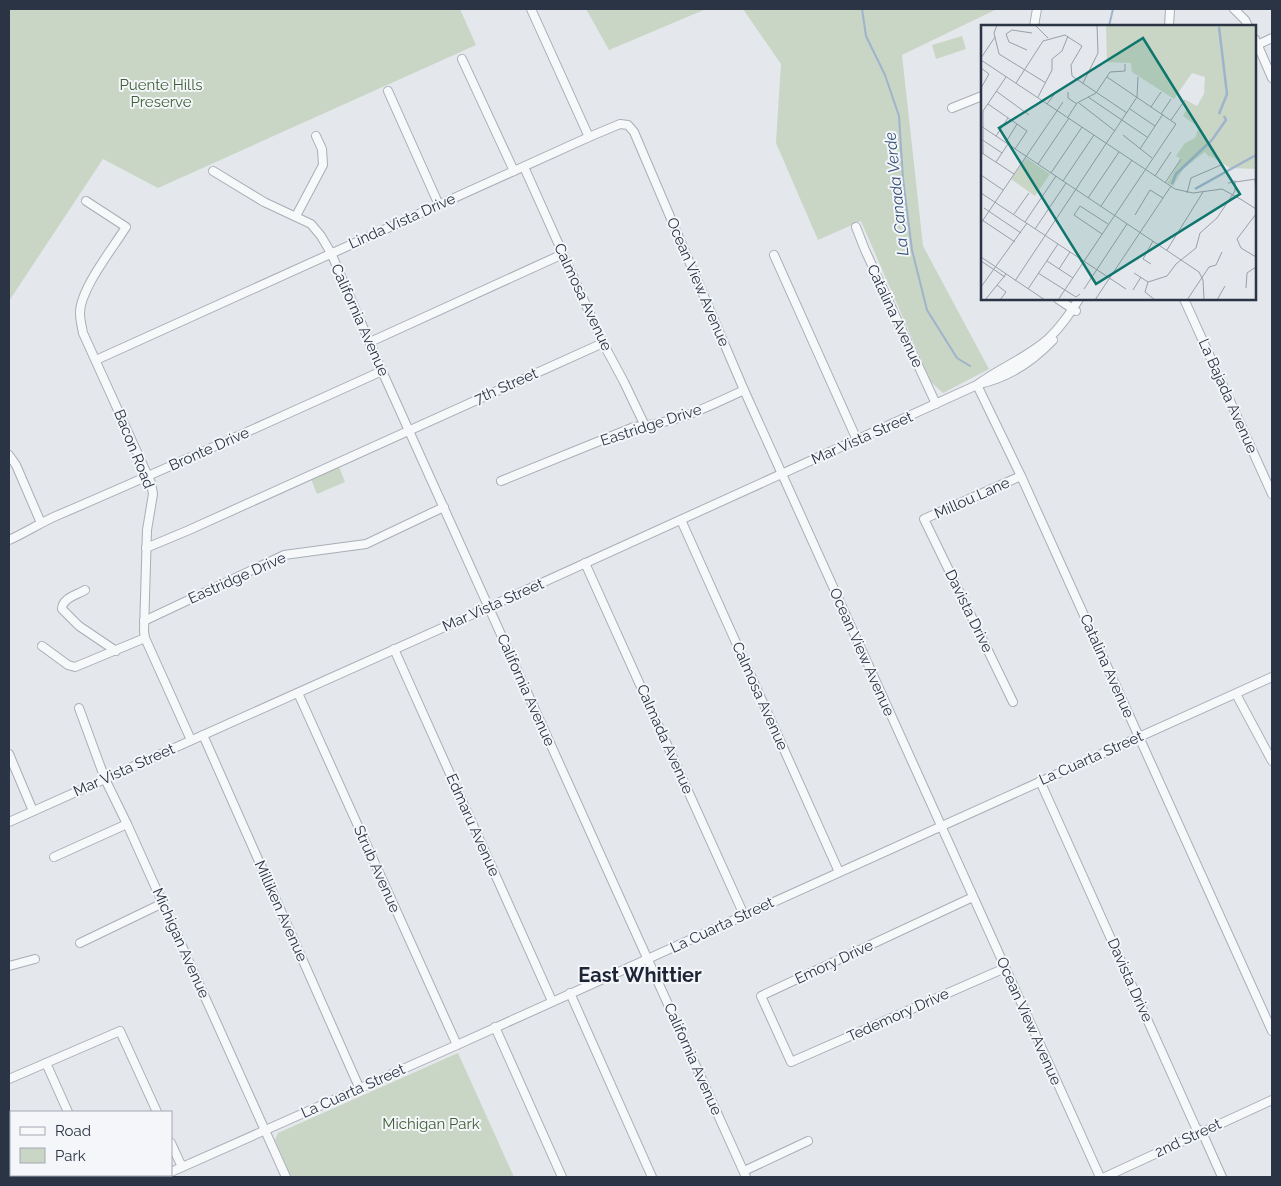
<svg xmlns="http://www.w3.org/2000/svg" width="1281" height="1186" font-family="Raleway,sans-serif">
<rect width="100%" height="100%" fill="#e4e7ec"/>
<g fill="#c9d6c5">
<polygon points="9,9 460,9 476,45 158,188 103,159 9,301"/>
<polygon points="586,9 706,9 609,50"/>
<polygon points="743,9 997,9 902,55 923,246 989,369 943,393 931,382 861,221 818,240 776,143 781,64"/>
<polygon points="962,36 966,49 936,59 932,45"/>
<polygon points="339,467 345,482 317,494 311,479"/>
<polygon points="458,1053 514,1177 291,1177 275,1140 278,1133"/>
</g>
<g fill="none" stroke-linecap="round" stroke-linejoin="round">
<g stroke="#9fb4cc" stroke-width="2">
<polyline points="862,9 866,36 885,75 899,116 903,179 912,250 927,310 957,358 970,366"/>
<polyline points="1109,26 1113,9"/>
</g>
<defs>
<g id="minor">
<polyline points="531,9 589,137"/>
<polyline points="1234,9 1245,20 1248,26"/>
<polyline points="1034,26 1037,9"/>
<polyline points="1169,26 1170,9"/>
<polyline points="1255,39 1272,78"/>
<polyline points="1255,46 1272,38"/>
<polyline points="462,59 514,171"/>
<polyline points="388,91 439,205"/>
<polyline points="952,108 982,96"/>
<polyline points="524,167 603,343 624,382 645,426"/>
<polyline points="213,171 264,202 311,224 321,236 331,253 382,371 746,1177"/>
<path d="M 86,201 L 126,227 C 113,248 80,289 80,313 C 80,320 82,327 83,333 L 151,483 L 153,494 L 147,530 L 144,631 L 145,638 L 191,740"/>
<polyline points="296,216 323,165 322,149 316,136"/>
<polyline points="856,227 865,250 936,404"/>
<polyline points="774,255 857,440"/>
<polyline points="1058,299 1076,311"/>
<polyline points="1184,299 1272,494"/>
<polyline points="370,342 563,254"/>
<polyline points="96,360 589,137 620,124 628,125 634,132 744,390 1100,1177"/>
<path d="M 979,384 C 1008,378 1033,361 1053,340"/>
<polyline points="977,385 1021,476 1272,1031"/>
<polyline points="9,455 16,465 41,523"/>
<path d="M 501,481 L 634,427 C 674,424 708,407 744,390"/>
<polyline points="681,520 839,872"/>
<path d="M 9,540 C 25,533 40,523 56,516 C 166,469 274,420 382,371"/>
<polyline points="146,548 189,530 603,343"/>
<polyline points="585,563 744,915"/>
<path d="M 85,590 C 77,595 62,598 62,609 L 79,626 L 116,651"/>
<polyline points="144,621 284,555 366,544 444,507"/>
<polyline points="42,646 68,665 75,667 145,638"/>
<polyline points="394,649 552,1001"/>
<polyline points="298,693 457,1045"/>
<polyline points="1236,694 1272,761"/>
<polyline points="1013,702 924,519 1021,476"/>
<polyline points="79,708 105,779 127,824 286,1177"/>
<polyline points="203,735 359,1087"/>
<polyline points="9,754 33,811"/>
<polyline points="1040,781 1196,1128 1202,1132 1222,1177"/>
<path d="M 9,822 L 489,607 L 977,385 C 999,368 1027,358 1048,339 C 1061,327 1070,313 1079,299"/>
<polyline points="54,857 127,824"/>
<polyline points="973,897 761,996 791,1062 1005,968"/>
<polyline points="80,943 163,903"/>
<polyline points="9,966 35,959"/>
<polyline points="570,993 652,1177"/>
<polyline points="495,1027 562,1177"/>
<polyline points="46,1063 68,1112"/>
<polyline points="9,1079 120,1031 157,1112"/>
<polyline points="171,1143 182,1167"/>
<polyline points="9,1167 11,1173"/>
<polyline points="744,1171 808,1141"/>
<polyline points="171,1172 457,1045 1272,677"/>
<polyline points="97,1175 98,1177"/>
<polyline points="160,1177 165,1175"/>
<polyline points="1105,1177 1272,1100"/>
</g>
</defs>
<use href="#minor" stroke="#a9aeb7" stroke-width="10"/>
<use href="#minor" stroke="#f7f8fa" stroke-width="8"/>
</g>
<g text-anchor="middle" stroke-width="4" stroke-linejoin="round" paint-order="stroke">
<g font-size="15" fill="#3f6138" stroke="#f4f6f9">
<text x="161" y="90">Puente Hills<tspan x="161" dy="17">Preserve</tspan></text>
<text x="431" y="1129">Michigan Park</text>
</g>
<g font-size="15" fill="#2b3445" stroke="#f4f6f9">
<text transform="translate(402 221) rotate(-24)" y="5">Linda Vista Drive</text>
<text transform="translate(698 282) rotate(67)" y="5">Ocean View Avenue</text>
<text transform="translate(583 297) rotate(65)" y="5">Calmosa Avenue</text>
<text transform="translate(895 316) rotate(65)" y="5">Catalina Avenue</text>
<text transform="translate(360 320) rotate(66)" y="5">California Avenue</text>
<text transform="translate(506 386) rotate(-24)" y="5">7th Street</text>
<text transform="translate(1228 396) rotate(66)" y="5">La Bajada Avenue</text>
<text transform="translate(651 425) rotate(-18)" y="5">Eastridge Drive</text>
<text transform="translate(862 438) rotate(-24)" y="5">Mar Vista Street</text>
<text transform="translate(134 449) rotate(68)" y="5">Bacon Road</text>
<text transform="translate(209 449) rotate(-24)" y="5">Bronte Drive</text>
<text transform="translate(972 498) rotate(-24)" y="5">Millou Lane</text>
<text transform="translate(237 578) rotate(-24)" y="5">Eastridge Drive</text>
<text transform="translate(493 605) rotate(-24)" y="5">Mar Vista Street</text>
<text transform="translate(969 611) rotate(64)" y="5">Davista Drive</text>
<text transform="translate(862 652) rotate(66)" y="5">Ocean View Avenue</text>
<text transform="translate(1107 666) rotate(66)" y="5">Catalina Avenue</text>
<text transform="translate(526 690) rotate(66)" y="5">California Avenue</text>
<text transform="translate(760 696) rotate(66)" y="5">Calmosa Avenue</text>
<text transform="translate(665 739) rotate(66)" y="5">Calmada Avenue</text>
<text transform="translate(1091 758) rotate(-24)" y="5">La Cuarta Street</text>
<text transform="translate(124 770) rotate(-24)" y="5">Mar Vista Street</text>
<text transform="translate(473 825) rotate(66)" y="5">Edmaru Avenue</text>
<text transform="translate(377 869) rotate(66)" y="5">Strub Avenue</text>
<text transform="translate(281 911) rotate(66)" y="5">Milliken Avenue</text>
<text transform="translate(722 925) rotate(-25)" y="5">La Cuarta Street</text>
<text transform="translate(181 943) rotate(66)" y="5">Michigan Avenue</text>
<text transform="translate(834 962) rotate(-25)" y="5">Emory Drive</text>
<text transform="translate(1130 980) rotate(66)" y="5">Davista Drive</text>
<text transform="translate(898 1015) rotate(-24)" y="5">Tedemory Drive</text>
<text transform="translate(1029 1021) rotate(66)" y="5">Ocean View Avenue</text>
<text transform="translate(693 1059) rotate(66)" y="5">California Avenue</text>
<text transform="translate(353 1091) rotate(-24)" y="5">La Cuarta Street</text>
<text transform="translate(1188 1138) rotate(-25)" y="5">2nd Street</text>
</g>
<g font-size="16" font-style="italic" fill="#34527a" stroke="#f4f6f9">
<text transform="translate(896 194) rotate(-96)" y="6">La Canada Verde</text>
</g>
<g font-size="20" font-weight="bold" fill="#1d2536" stroke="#f4f6f9">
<text x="640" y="982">East Whittier</text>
</g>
</g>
<g transform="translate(981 25)">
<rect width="275" height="275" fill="#e4e7ec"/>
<path d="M 275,0 L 275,144 L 249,143 L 228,130 L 230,134 L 224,127 L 202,144 L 192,161 L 186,158 L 200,134 L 195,131 L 204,118 L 214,113 L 218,102 L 202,91 L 206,83 L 202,80 L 205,75 L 216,81 L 223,69 L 224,52 L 211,48 L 193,74 L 151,47 L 150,38 L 126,37 L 125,1 ZM 45,133 L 69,149 L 54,171 L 30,154 Z" fill="#c9d6c5"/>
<path fill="none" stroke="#9fb4cc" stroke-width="2.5" d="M 238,2 L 246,69 L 238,89M 191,159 L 195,149 L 231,115 L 245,95 L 243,91M 214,164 L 275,130"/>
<path fill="none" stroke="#9a9fa9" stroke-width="1" d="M 16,0 L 13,8 L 18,29 L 65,58M 55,1 L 67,13M 28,17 L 25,9 L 31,5 L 51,8M 28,17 L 46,25M 0,33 L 14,12M 0,35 L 194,164 L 212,168 L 241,164 L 261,175M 0,43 L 8,49 L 0,63M 35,58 L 62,16 L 84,10 L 101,21 L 90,40 L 91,51 L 146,88M 102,58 L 117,28 L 116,0M 15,66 L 48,90M 87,67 L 87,73 L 96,79M 57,72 L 71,45 L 71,34 L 81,26 L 87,11M 107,72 L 166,112M 98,78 L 134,106M 7,79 L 46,106 L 34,124M 66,79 L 75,67M 170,82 L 180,67M 149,84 L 174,101M 180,89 L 190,74M 87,92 L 96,78 L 115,68 L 129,47 L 144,46 L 144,39M 190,95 L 204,75M 0,101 L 218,247 L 222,255 L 223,275M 142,110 L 171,133M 15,111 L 27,93M 0,114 L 21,128M 25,117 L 36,99M 159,124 L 182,89M 1,128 L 33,149M 2,129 L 2,86 L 25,52M 15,137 L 27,119M 57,139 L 88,93M 70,148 L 101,102M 0,150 L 22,165M 174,151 L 190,127M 274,154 L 275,171M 82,156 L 113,110M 184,158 L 200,134M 247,158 L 275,154M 0,168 L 145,264M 206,168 L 210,153 L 240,140M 107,173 L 138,127M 261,175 L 275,184M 120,181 L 151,135M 3,183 L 40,208M 33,189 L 48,168M 275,189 L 256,214 L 260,223 L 275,232M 154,190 L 169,165 L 182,173M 1,195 L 34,217M 44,197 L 75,151M 0,198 L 82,77M 54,204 L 85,158M 121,209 L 93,190 L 99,181 L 127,199M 186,225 L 222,167M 0,232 L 64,275M 0,236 L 24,252M 66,236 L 92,253M 170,239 L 162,234 L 172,216M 78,244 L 89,227M 57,248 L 95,272 L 99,269M 153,248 L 167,257M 34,256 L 156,72 L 157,52M 16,260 L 25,267 L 19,275M 0,262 L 46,198M 265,263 L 266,248 L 275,242M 47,264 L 77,219M 103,264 L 146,199M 152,265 L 160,252M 4,275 L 25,249M 77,275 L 195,99 L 126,52M 114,275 L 190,161M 174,275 L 164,267 L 167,257 L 186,251 L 195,239 L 215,223 L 219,208 L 236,193 L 254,166 L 254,155M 206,275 L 228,242 L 235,240 L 241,227M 236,275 L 244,261"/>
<path fill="#0f766e" fill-opacity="0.15" stroke="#0f766e" stroke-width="2.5" d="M 162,13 L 259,169 L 115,259 L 18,103 Z"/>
<rect width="275" height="275" fill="none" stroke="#2b3445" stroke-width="2.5"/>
</g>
<rect width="1281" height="1186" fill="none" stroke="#2b3445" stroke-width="20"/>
<rect x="10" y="1111" width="162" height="65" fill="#f4f6f9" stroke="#a4a8b1"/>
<rect x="20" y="1127" width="25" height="8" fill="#f7f8fa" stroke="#a4a8b1"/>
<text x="55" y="1136" font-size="15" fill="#2b3445">Road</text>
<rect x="20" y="1148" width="25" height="15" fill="#c9d6c5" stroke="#a4a8b1"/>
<text x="55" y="1161" font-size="15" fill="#2b3445">Park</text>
</svg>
